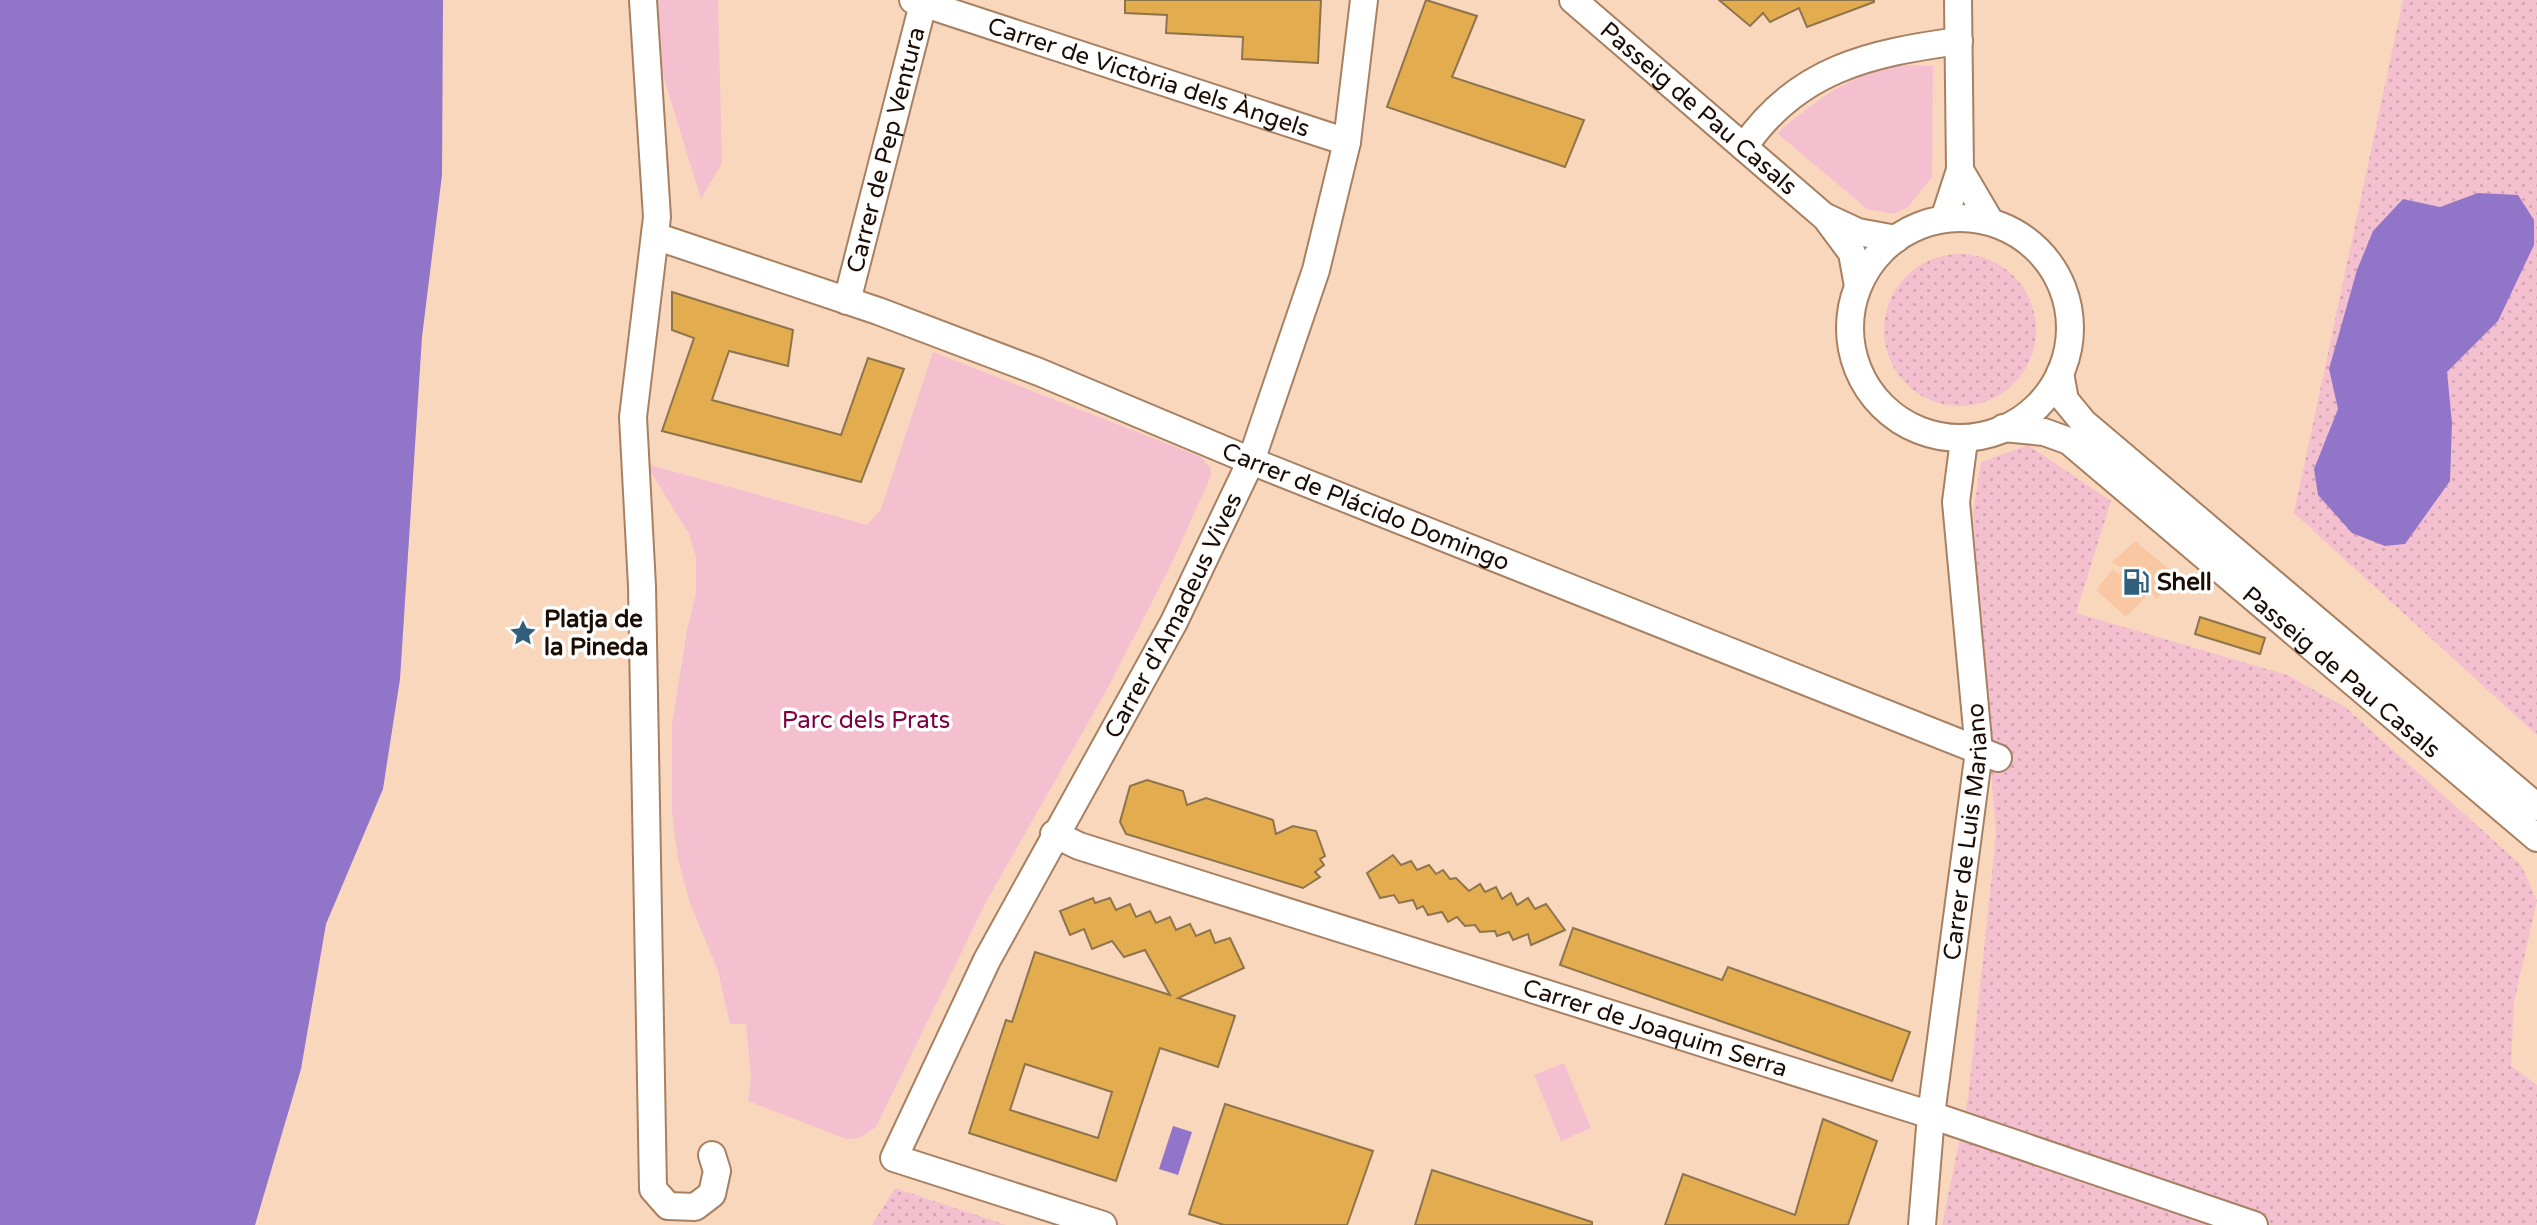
<svg xmlns="http://www.w3.org/2000/svg" width="2537" height="1225" font-family="'Varela Round',sans-serif">
<defs>
<pattern id="grass-dots" width="8" height="8" patternUnits="userSpaceOnUse" patternTransform="scale(1.75)"><rect width="8" height="8" fill="#f4c0d0"/><path d="M2 2h.1M6 6h.1" fill="none" stroke="#d1a4b1" stroke-width="1.8" stroke-linecap="round"/></pattern>
</defs>
<rect width="100%" height="100%" fill="#f9d7bd"/>
<polygon fill="#f9c8a3" points="2135,541 2175,574 2157,599 2150,592 2126,617 2096,590 2113,569 2119,574 2122,569 2112,562"/>
<g fill="url(#grass-dots)">
<polygon points="2403,0 2537,0 2537,735 2294,513"/>
<circle cx="1960" cy="330" r="76"/>
<polygon points="2028,445 2111,501 2076,613 2287,675 2345,707 2521,865 2537,901 2514,1002 2511,1066 2537,1085 2537,1225 1942,1225 1968,1099 1996,836 1973,514 1981,462"/>
<polygon points="895,1188 1006,1225 872,1225"/>
</g>
<g fill="#f4c0d0">
<polygon points="656,0 718,0 722,163 701,199 658,59"/>
<path d="M 1933,66 L 1932,177 L 1908,207 L 1893,214 L 1867,209 L 1777,133 C 1810,105 1846,77 1889,67 C 1903,64 1919,66 1933,66 Z"/>
<polygon points="933,352 1201,457 1211,469 1211,476 1169,569 1105,693 986,902 876,1127 859,1138 846,1139 748,1101 751,1077 746,1024 730,1024 718,971 690,903 678,859 672,812 672,724 687,630 696,594 696,557 689,534 649,469 650,465 867,525 881,509"/>
<polygon points="1564,1063 1591,1128 1561,1141 1534,1075"/>
</g>
<g fill="#9175c8">
<polygon points="0,0 443,0 442,175 422,337 400,679 383,789 326,924 301,1069 255,1225 0,1225"/>
<polygon points="2478,193 2518,195 2534,220 2534,245 2498,321 2447,372 2452,423 2450,481 2405,544 2385,546 2352,533 2318,495 2314,469 2338,409 2329,369 2357,270 2373,231 2403,199 2440,207"/>
<polygon points="1173,1126 1192,1132 1178,1175 1159,1169"/>
</g>
<g fill="#e2ac4f" stroke="#8d744c" stroke-width="2" fill-rule="evenodd">
<polygon points="1125,0 1321,0 1318,63 1242,59 1243,37 1166,33 1167,15 1125,13"/>
<polygon points="1426,0 1477,16 1452,77 1584,120 1565,167 1387,107"/>
<polygon points="1719,0 1874,0 1874,2 1807,27 1799,8 1770,22 1763,13 1750,26"/>
<polygon points="672,292 793,330 788,366 729,351 712,400 841,435 868,358 904,369 861,482 662,431 694,338 672,330"/>
<polygon points="2200,617 2265,638 2260,654 2195,634"/>
<polygon points="1147,780 1183,791 1187,805 1206,798 1273,820 1276,834 1293,826 1316,831 1325,856 1320,859 1324,865 1315,872 1320,877 1303,888 1126,834 1120,822 1130,786"/>
<polygon points="1393,855 1401,865 1411,861 1417,870 1429,865 1436,874 1443,870 1450,879 1456,878 1469,891 1480,884 1485,892 1496,887 1502,899 1511,893 1517,905 1528,898 1535,909 1546,904 1565,930 1531,945 1528,934 1513,940 1509,932 1497,936 1495,931 1480,932 1475,925 1465,926 1457,917 1448,922 1442,912 1428,915 1423,906 1417,909 1413,900 1399,903 1394,895 1380,898 1367,873"/>
<path d="M 1093,898 L 1095,903 L 1110,898 L 1116,910 L 1130,904 L 1136,917 L 1150,911 L 1156,923 L 1170,917 L 1176,930 L 1190,924 L 1196,936 L 1210,930 L 1215,943 L 1230,938 L 1244,968 L 1178,998 L 1235,1016 L 1218,1067 L 1160,1048 L 1116,1181 L 969,1133 L 1006,1020 L 1012,1022 L 1035,952 L 1170,995 L 1145,950 L 1124,957 L 1112,941 L 1092,949 L 1084,929 L 1070,935 L 1060,911 ZM 1025,1064 L 1112,1092 L 1098,1138 L 1010,1110 Z"/>
<polygon points="1573,928 1722,980 1728,967 1910,1032 1892,1081 1560,965"/>
<polygon points="1225,1104 1373,1151 1347,1225 1224,1225 1189,1214"/>
<polygon points="1823,1119 1877,1141 1848,1225 1665,1225 1683,1174 1795,1215"/>
<polygon points="1432,1170 1592,1222 1592,1225 1415,1225"/>
</g>
<g fill="none" stroke-linecap="round" stroke-linejoin="round">
<defs>
<g id="minor">
<polyline points="643,0 657,217 633,417 642,586 653,1189 668,1206 695,1207 712,1194 717,1171 712,1155"/>
<path id="s1" d="M 913,0 L 1347,142"/>
<path id="s2" d="M 1573,0 L 1826,218 L 1852,253 L 1858,286"/>
<polyline points="1958,0 1960,170"/>
<path d="M 1744,147 C 1797,69 1870,53 1959,41"/>
<polyline points="1828,218 1858,232 1896,239"/>
<circle cx="1960" cy="328" r="110"/>
<polyline points="1944,219 1960,170 1990,221"/>
<path id="s3" d="M 655,236 L 878,311 L 1039,372 L 1251,461 L 1998,758"/>
<path id="s4" d="M 847,301 L 924,0"/>
<polyline points="2060,373 2065,400 2084,423 2537,807"/>
<path id="s5" d="M 2003,428 L 2044,432 L 2069,441 L 2537,838"/>
<path id="s6" d="M 1054,834 L 1079,846 L 1931,1115 L 2254,1225"/>
<path id="s7" d="M 1103,1225 L 894,1158 L 987,960 L 1174,622 L 1251,461 L 1316,270 L 1347,142 L 1364,0"/>
<path id="s8" d="M 1922,1225 L 1931,1115 L 1979,751 L 1956,502 L 1964,440"/>
</g>
</defs>
<use href="#minor" stroke="#a78062" stroke-width="30"/>
<use href="#minor" stroke="#fff" stroke-width="26"/>
</g>
<defs>
<symbol id="fuel-bare" viewBox="-9 -9 18 18"><path d="M-5.5-6h7V0h2V4h1.3V-2.5L3-4.5l.8-.8L6-3V5H2.5V1h-1V6h-7ZM-4.2-4.7v3.2H.2V-4.7Z" fill="#2f5f7d" stroke="#fff" stroke-width="2.5" paint-order="stroke"/></symbol>
<symbol id="sight-bare" viewBox="-9 -9 18 18"><path d="M0-6L1.8-2.2L6-1.7L2.9 1.2L3.7 5.4L0 3.3L-3.7 5.4L-2.9 1.2L-6-1.7L-1.8-2.2Z" fill="#2f5f7d" stroke="#fff" stroke-width="2.5" paint-order="stroke"/></symbol>
</defs>
<g fill-rule="evenodd">
<use href="#fuel-bare" x="2117" y="563" width="38" height="38"/>
<use href="#sight-bare" x="504" y="614" width="38" height="38"/>
</g>
<g text-anchor="middle" stroke-width="7" stroke-linejoin="round" paint-order="stroke">
<g font-size="24" fill="#1b0d03" stroke="#fff">
<text dy="8" stroke="none"><textPath href="#s1" startOffset="248">Carrer de Victòria dels Àngels</textPath></text>
<text dy="8" stroke="none"><textPath href="#s2" startOffset="166">Passeig de Pau Casals</textPath></text>
<text dy="8" stroke="none"><textPath href="#s4" startOffset="156">Carrer de Pep Ventura</textPath></text>
<text dy="8" stroke="none"><textPath href="#s3" startOffset="761">Carrer de Plácido Domingo</textPath></text>
<text dy="8" stroke="none"><textPath href="#s7" startOffset="830">Carrer d'Amadeus Vives</textPath></text>
<text dy="8" stroke="none"><textPath href="#s5" startOffset="425">Passeig de Pau Casals</textPath></text>
<text dy="8" stroke="none"><textPath href="#s8" startOffset="396">Carrer de Luis Mariano</textPath></text>
<text dy="8" stroke="none"><textPath href="#s6" startOffset="632">Carrer de Joaquim Serra</textPath></text>
</g>
<g font-size="24" font-weight="bold" fill="#1b0d03" stroke="#fff" text-anchor="start">
<text x="2157" y="590">Shell</text>
<text x="544" y="627">Platja de<tspan x="544" dy="28">la Pineda</tspan></text>
</g>
<g font-size="24" fill="#7d0042" stroke="#fff">
<text x="866" y="728">Parc dels Prats</text>
</g>
</g>
</svg>
